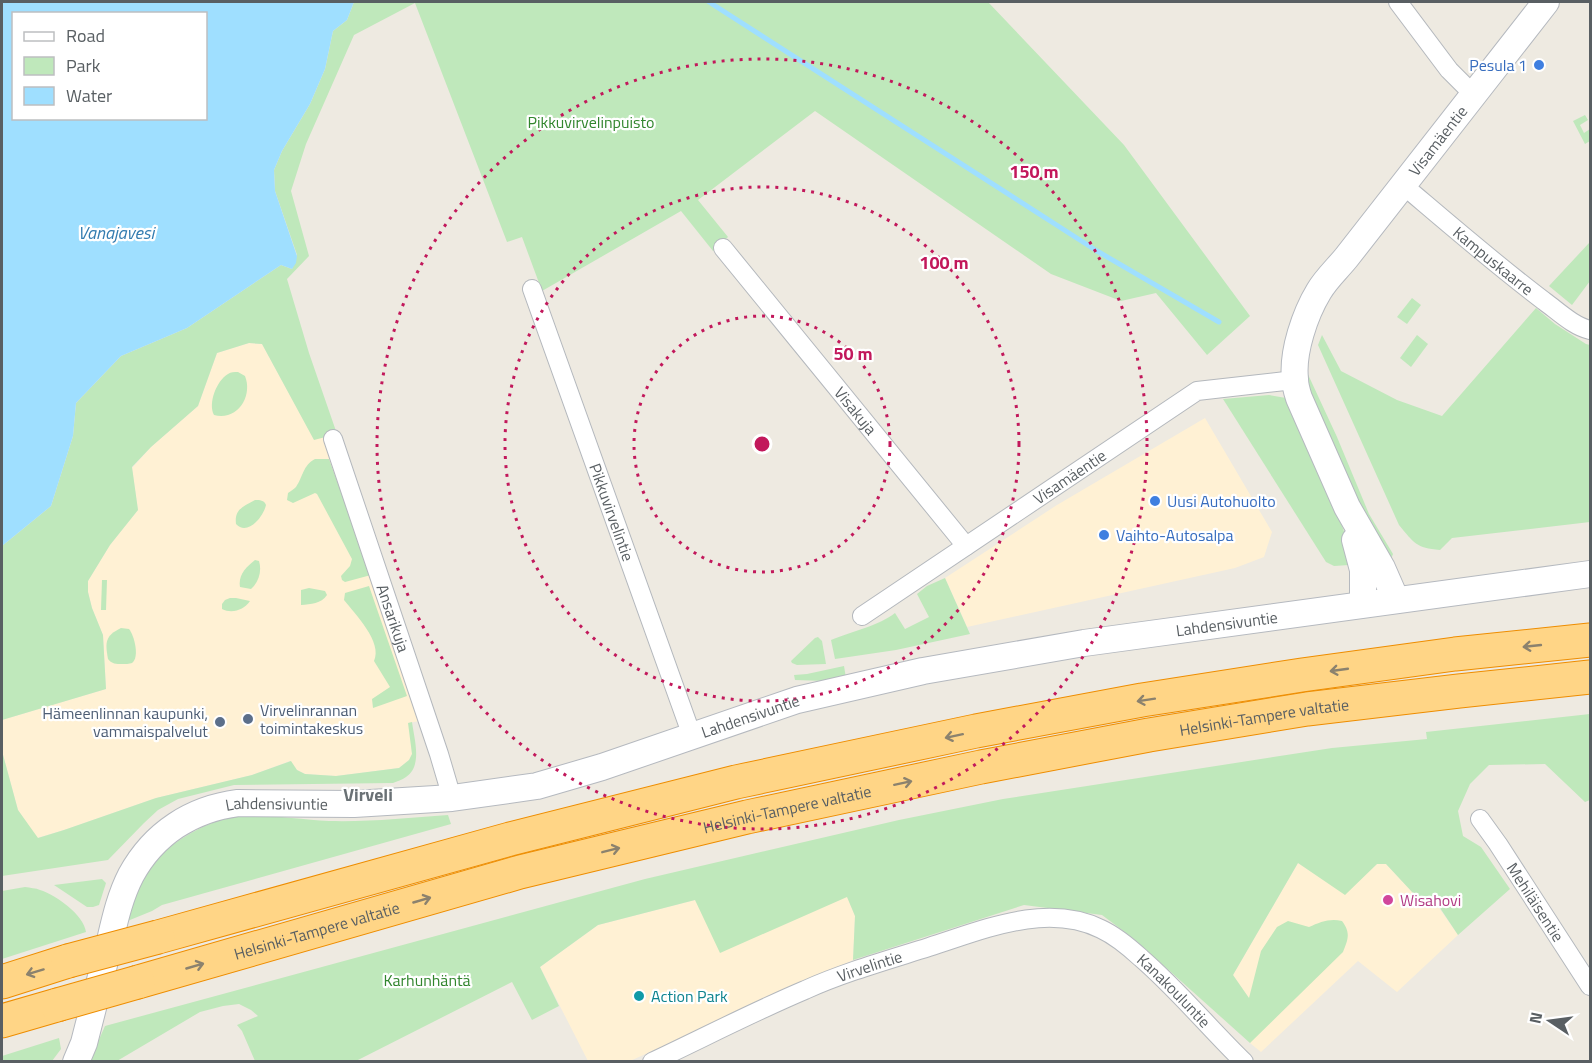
<svg xmlns="http://www.w3.org/2000/svg" width="1592" height="1063" font-family="'Titillium Web',sans-serif">
<rect width="100%" height="100%" fill="#eeeae1"/>
<g fill="#fff1d4">
<polygon points="249,343 262,344 314,439 337,434 434,718 409,723 412,754 409,760 399,768 336,776 305,774 297,770 290,761 252,775 156,798 64,830 37,838 18,810 2,751 2,720 106,689 103,635 92,608 88,592 88,581 110,545 138,510 132,468 151,447 198,406 217,353"/>
<polygon points="1205,418 1272,532 1264,557 1235,568 967,627 945,578 1057,505"/>
<polygon points="1298,863 1345,894 1377,864 1386,864 1413,893 1437,905 1458,935 1397,992 1358,961 1261,1052 1250,1043 1263,1019 1233,975"/>
<polygon points="847,896 855,916 853,960 630,1061 588,1061 540,967 598,925 695,900 807,913"/>
</g>
<g fill="#bfe8bb">
<polygon points="354,2 988,2 1124,145 1250,316 1207,355 1156,293 1121,301 1051,274 815,111 698,200 728,237 713,251 681,211 542,291 522,237 507,242 415,3 354,35 306,144 291,191 309,256 287,279 309,353 337,434 314,440 262,344 249,343 217,353 198,406 151,447 132,467 138,510 110,545 88,581 88,592 92,608 103,635 106,689 2,720 2,546 51,506 73,436 76,403 121,356 187,328 281,265 292,269 297,255 275,191 274,170 282,151 310,104 325,69 333,31 347,20"/>
<polygon points="1585,115 1588,120 1580,125 1584,133 1590,129 1590,141 1585,144 1573,121"/>
<polygon points="1590,242 1590,281 1572,305 1549,286"/>
<polygon points="1412,298 1421,305 1407,324 1397,317"/>
<path d="M 1536,308 L 1555,324 L 1586,344 L 1590,345 L 1590,522 L 1452,538 L 1440,550 C 1416,548 1414,543 1399,525 L 1318,345 L 1322,335 L 1341,371 L 1397,400 L 1442,416 Z"/>
<polygon points="1417,335 1428,344 1411,367 1400,358"/>
<polygon points="1302,368 1305,368 1337,437 1369,514 1393,554 1391,559 1324,442"/>
<path d="M 238,372 L 245,376 C 253,396 238,421 214,415 C 208,404 216,381 228,374 C 231,372 234,372 238,372 Z"/>
<polygon points="1269,395 1292,399 1319,461 1351,551 1349,565 1334,566 1326,562 1223,399"/>
<path d="M 315,459 L 329,459 L 371,575 L 345,582 L 342,580 L 341,576 L 350,566 L 352,559 L 317,494 L 315,493 L 293,503 L 287,500 L 288,493 C 291,491 294,489 296,487 C 303,477 303,465 315,459 Z"/>
<path d="M 255,500 C 260,500 264,500 266,505 C 263,518 247,536 236,524 C 234,509 244,506 255,500 Z"/>
<path d="M 255,560 L 259,561 C 262,571 259,582 251,589 L 240,587 C 238,575 246,567 255,560 Z"/>
<path d="M 945,578 L 970,634 L 896,650 L 835,659 L 831,640 C 851,632 880,625 895,613 L 905,629 L 929,617 L 917,594 L 927,586 Z"/>
<polygon points="102,580 107,580 106,610 101,610"/>
<path d="M 369,586 L 407,696 L 373,708 L 372,699 L 390,687 L 374,661 C 383,642 355,614 344,600 L 345,593 Z"/>
<path d="M 309,588 L 325,591 L 327,595 C 321,604 311,604 301,605 L 301,590 Z"/>
<path d="M 230,598 L 236,598 L 250,601 C 244,610 232,614 222,609 L 222,604 L 225,600 Z"/>
<path d="M 121,628 L 129,629 C 134,635 140,657 132,663 C 130,664 124,664 122,664 C 116,664 112,664 108,659 C 105,642 105,636 121,628 Z"/>
<polygon points="818,637 822,641 826,664 797,665 792,663 791,661 815,638"/>
<polygon points="844,666 846,678 825,681 795,680 794,675 807,674"/>
<path d="M 1590,714 L 1590,800 L 1585,802 L 1545,764 L 1489,765 L 1470,784 L 1458,811 L 1463,836 L 1481,847 L 1510,889 L 1458,935 L 1438,905 L 1413,893 L 1386,864 L 1377,864 L 1345,895 L 1298,863 L 1233,975 L 1249,998 L 1261,951 L 1277,927 L 1288,921 L 1309,927 C 1320,922 1330,918 1342,921 C 1351,933 1348,939 1343,952 L 1250,1043 L 1134,939 L 1102,915 L 1024,905 L 853,960 L 855,916 L 847,897 L 720,953 L 695,900 L 598,925 L 540,967 L 559,1006 L 532,1020 L 512,982 L 356,1061 L 255,1061 L 242,1031 L 237,1025 L 258,1016 L 251,1010 L 239,1004 L 223,1006 L 200,1012 L 117,1061 L 89,1062 L 105,1026 L 645,879 L 899,820 L 1003,799 L 1332,748 L 1427,739 L 1426,732 Z"/>
<path d="M 412,722 C 414,738 423,766 406,777 C 402,780 397,781 393,783 L 234,785 L 178,799 L 158,810 L 144,823 L 108,860 L 2,876 L 2,751 L 18,810 L 38,838 L 64,830 L 156,798 L 252,775 L 291,761 L 297,770 L 305,774 L 336,776 L 399,768 L 409,760 L 412,754 L 408,723 Z"/>
<path d="M 448,815 L 451,824 L 162,905 L 152,911 L 125,922 C 128,910 131,893 136,883 C 153,852 207,817 242,816 C 269,814 301,820 329,821 C 369,822 409,818 448,815 Z"/>
<polygon points="102,879 106,883 99,905 93,907 87,907 54,885"/>
<path d="M 25,887 C 30,888 36,888 40,890 C 56,895 84,915 86,932 L 2,959 L 2,891 Z"/>
<polygon points="59,1038 61,1049 52,1061 2,1061 2,1056"/>
</g>
<path fill="#9fdfff" fill-rule="evenodd" d="M 2,2 L 354,2 L 347,20 L 333,31 L 325,69 L 310,104 L 282,151 L 274,170 L 275,191 L 297,256 L 296,263 L 292,269 L 281,265 L 187,328 L 121,356 L 76,403 L 73,436 L 51,506 L 2,546 ZM 14,14 L 206,14 L 206,118 L 14,118 Z"/>
<g fill="none" stroke-linecap="round" stroke-linejoin="round">
<polyline stroke="#9fdfff" stroke-width="5" points="709,2 1097,251 1219,322"/>
<defs>
<g id="street">
<polyline points="1398,2 1449,70 1473,94"/>
<path id="s1" d="M 1403,185 C 1449,224 1495,264 1544,301 C 1558,311 1573,326 1590,330"/>
<path id="s2" d="M 723,248 L 966,546"/>
<path id="s3" d="M 532,289 L 692,736"/>
<path id="s4" d="M 333,439 L 439,754 L 452,798"/>
<path id="s5" d="M 862,616 L 1197,391 L 1294,380"/>
<path id="s6" d="M 1480,819 L 1498,844 L 1590,986"/>
<path id="s7" d="M 652,1062 C 703,1038 753,1012 805,990 C 845,972 888,960 929,947 C 983,930 1046,902 1101,929 C 1116,936 1129,947 1141,958 C 1178,990 1209,1028 1244,1062"/>
</g>
<g id="secondary">
<polyline points="1355,540 1363,570 1363,604"/>
<path id="s8" d="M 1396,600 L 1382,568 L 1347,507 L 1299,398 C 1297,392 1295,385 1295,379 C 1292,352 1305,314 1319,291 C 1326,279 1337,269 1346,258 L 1546,2"/>
<path id="s9" d="M 76,1062 L 84,1043 C 92,1012 100,980 108,949 C 114,924 119,898 131,875 C 154,833 192,809 238,803 L 354,804 L 452,798 L 537,786 L 602,767 L 797,700 L 923,671 L 1084,643 L 1590,574"/>
</g>
<g id="highway">
<polyline points="158,937 510,839 736,782 976,731 1142,700 1302,675 1455,654 1590,640"/>
<polyline points="2,982 68,961"/>
<path id="s10" d="M 138,982 L 520,872 L 747,817 L 981,767 L 1149,735 L 1307,709 L 1459,691 L 1590,677"/>
<polyline points="2,1021 57,1005"/>
</g>
</defs>
<use href="#street" stroke="#b4b8bd" stroke-width="20"/>
<use href="#secondary" stroke="#b5b9bf" stroke-width="28"/>
<use href="#highway" stroke="#ee8d00" stroke-width="35"/>
<use href="#street" stroke="#fff" stroke-width="18"/>
<use href="#secondary" stroke="#fff" stroke-width="26"/>
<use href="#highway" stroke="#ffd586" stroke-width="33"/>
<defs>
<g id="highway-bridge">
<polyline points="68,961 158,937"/>
<polyline points="57,1005 138,982"/>
</g>
</defs>
<use href="#highway-bridge" stroke="#ee8d00" stroke-width="35" stroke-linecap="butt"/>
<use href="#highway-bridge" stroke="#ffd586" stroke-width="33"/>
</g>
<defs><path id="oneway-shaft" d="M-6 0H5M1.5-3L5.5 0L1.5 3" fill="none" stroke-width="1.6" stroke-linecap="round" stroke-linejoin="round" transform="scale(1.5)"/></defs>
<g stroke="#8b826e">
<use href="#oneway-shaft" transform="translate(1532 646) rotate(174)"/>
<use href="#oneway-shaft" transform="translate(1339 670) rotate(172)"/>
<use href="#oneway-shaft" transform="translate(1146 700) rotate(171)"/>
<use href="#oneway-shaft" transform="translate(954 736) rotate(168)"/>
<use href="#oneway-shaft" transform="translate(903 783) rotate(-12)"/>
<use href="#oneway-shaft" transform="translate(611 850) rotate(-14)"/>
<use href="#oneway-shaft" transform="translate(422 900) rotate(-16)"/>
<use href="#oneway-shaft" transform="translate(195 966) rotate(-16)"/>
<use href="#oneway-shaft" transform="translate(35 972) rotate(163)"/>
</g>
<g fill="none" stroke="#c2185b" stroke-width="3" stroke-dasharray="3 6">
<circle cx="762" cy="444" r="128"/>
<circle cx="762" cy="444" r="257"/>
<circle cx="762" cy="444" r="385"/>
</g>
<g fill="#3f7fe0" stroke="#fff" stroke-width="2">
<circle cx="1539" cy="65" r="6"/>
<circle cx="1155" cy="501" r="6"/>
<circle cx="1104" cy="535" r="6"/>
</g>
<g fill="#5c6f8a" stroke="#fff" stroke-width="2">
<circle cx="248" cy="719" r="6"/>
<circle cx="220" cy="722" r="6"/>
</g>
<circle fill="#d1479c" stroke="#fff" stroke-width="2" cx="1388" cy="900" r="6"/>
<circle fill="#0f9aa8" stroke="#fff" stroke-width="2" cx="639" cy="996" r="6"/>
<g text-anchor="middle" stroke-width="4.5" stroke-linejoin="round" paint-order="stroke">
<g font-size="16" fill="#366cbe" stroke="#fff" text-anchor="start">
<text x="1527" y="71" text-anchor="end">Pesula 1</text>
<text x="1167" y="507">Uusi Autohuolto</text>
<text x="1116" y="541">Vaihto-Autosalpa</text>
</g>
<g font-size="16" fill="#32862e" stroke="#fff">
<text x="591" y="128">Pikkuvirvelinpuisto</text>
<text x="427" y="986">Karhunhäntä</text>
</g>
<g font-size="16" fill="#595f63" stroke="#fff">
<text dy="6" stroke="none"><textPath href="#s8" startOffset="528">Visamäentie</textPath></text>
<text dy="6" stroke="none"><textPath href="#s1" startOffset="118">Kampuskaarre</textPath></text>
<text dy="6" stroke="none"><textPath href="#s2" startOffset="210">Visakuja</textPath></text>
<text dy="6" stroke="none"><textPath href="#s5" startOffset="250">Visamäentie</textPath></text>
<text dy="6" stroke="none"><textPath href="#s3" startOffset="237">Pikkuvirvelintie</textPath></text>
<text dy="6" stroke="none"><textPath href="#s4" startOffset="189">Ansarikuja</textPath></text>
<text dy="6" stroke="none"><textPath href="#s9" startOffset="1340">Lahdensivuntie</textPath></text>
<text dy="6" stroke="none"><textPath href="#s9" startOffset="854">Lahdensivuntie</textPath></text>
<text dy="6" stroke="none"><textPath href="#s10" startOffset="1158">Helsinki-Tampere valtatie</textPath></text>
<text dy="6" stroke="none"><textPath href="#s9" startOffset="368">Lahdensivuntie</textPath></text>
<text dy="6" stroke="none"><textPath href="#s10" startOffset="672">Helsinki-Tampere valtatie</textPath></text>
<text dy="6" stroke="none"><textPath href="#s6" startOffset="100">Mehiläisentie</textPath></text>
<text dy="6" stroke="none"><textPath href="#s10" startOffset="186">Helsinki-Tampere valtatie</textPath></text>
<text dy="6" stroke="none"><textPath href="#s7" startOffset="238">Virvelintie</textPath></text>
<text dy="6" stroke="none"><textPath href="#s7" startOffset="574">Kanakouluntie</textPath></text>
</g>
<g font-size="16" fill="#4e5e75" stroke="#fff" text-anchor="start">
<text x="260" y="716">Virvelinrannan<tspan x="260" dy="18">toimintakeskus</tspan></text>
<text x="208" y="719" text-anchor="end">Hämeenlinnan kaupunki,<tspan x="208" dy="18">vammaispalvelut</tspan></text>
</g>
<g font-size="16" fill="#b23c85" stroke="#fff" text-anchor="start">
<text x="1400" y="906">Wisahovi</text>
</g>
<g font-size="16" fill="#0d838f" stroke="#fff" text-anchor="start">
<text x="651" y="1002">Action Park</text>
</g>
<g font-size="18" font-style="italic" fill="#337cb0" stroke="#fff">
<text x="116" y="239">Vanajavesi</text>
</g>
<g font-size="18" font-weight="bold" fill="#6a7175" stroke="#fff">
<text x="368" y="801">Virveli</text>
</g>
</g>
<circle cx="762" cy="444" r="9" fill="#c2185b" stroke="#fff" stroke-width="3"/>
<g font-size="18" text-anchor="middle" font-weight="bold" fill="#c2185b" stroke="#fff" stroke-width="4.5" stroke-linejoin="round" paint-order="stroke">
<text x="1034" y="178">150 m</text>
<text x="944" y="269">100 m</text>
<text x="853" y="360">50 m</text>
</g>
<rect width="1592" height="1063" fill="none" stroke="#595f63" stroke-width="6"/>
<rect x="12" y="12" width="195" height="108" fill="#ffffff" stroke="#bdbfc1" stroke-width="1.5"/>
<rect x="24" y="32" width="30" height="9" fill="#ffffff" stroke="#bdbfc1" stroke-width="1.5"/>
<text x="66" y="42" font-size="18" fill="#595f63">Road</text>
<rect x="24" y="57" width="30" height="18" fill="#bfe8bb" stroke="#bdbfc1" stroke-width="1.5"/>
<text x="66" y="72" font-size="18" fill="#595f63">Park</text>
<rect x="24" y="87" width="30" height="18" fill="#9fdfff" stroke="#bdbfc1" stroke-width="1.5"/>
<text x="66" y="102" font-size="18" fill="#595f63">Water</text>
<g transform="translate(1550 1021) rotate(283)" stroke="#ffffff" stroke-width="4.5" paint-order="stroke">
<path d="M0-4.5L10 22L0 15L-10 22Z" fill="#595f63"/>
<text y="-9" font-size="16" font-weight="bold" text-anchor="middle" fill="#595f63">N</text>
</g>
</svg>
